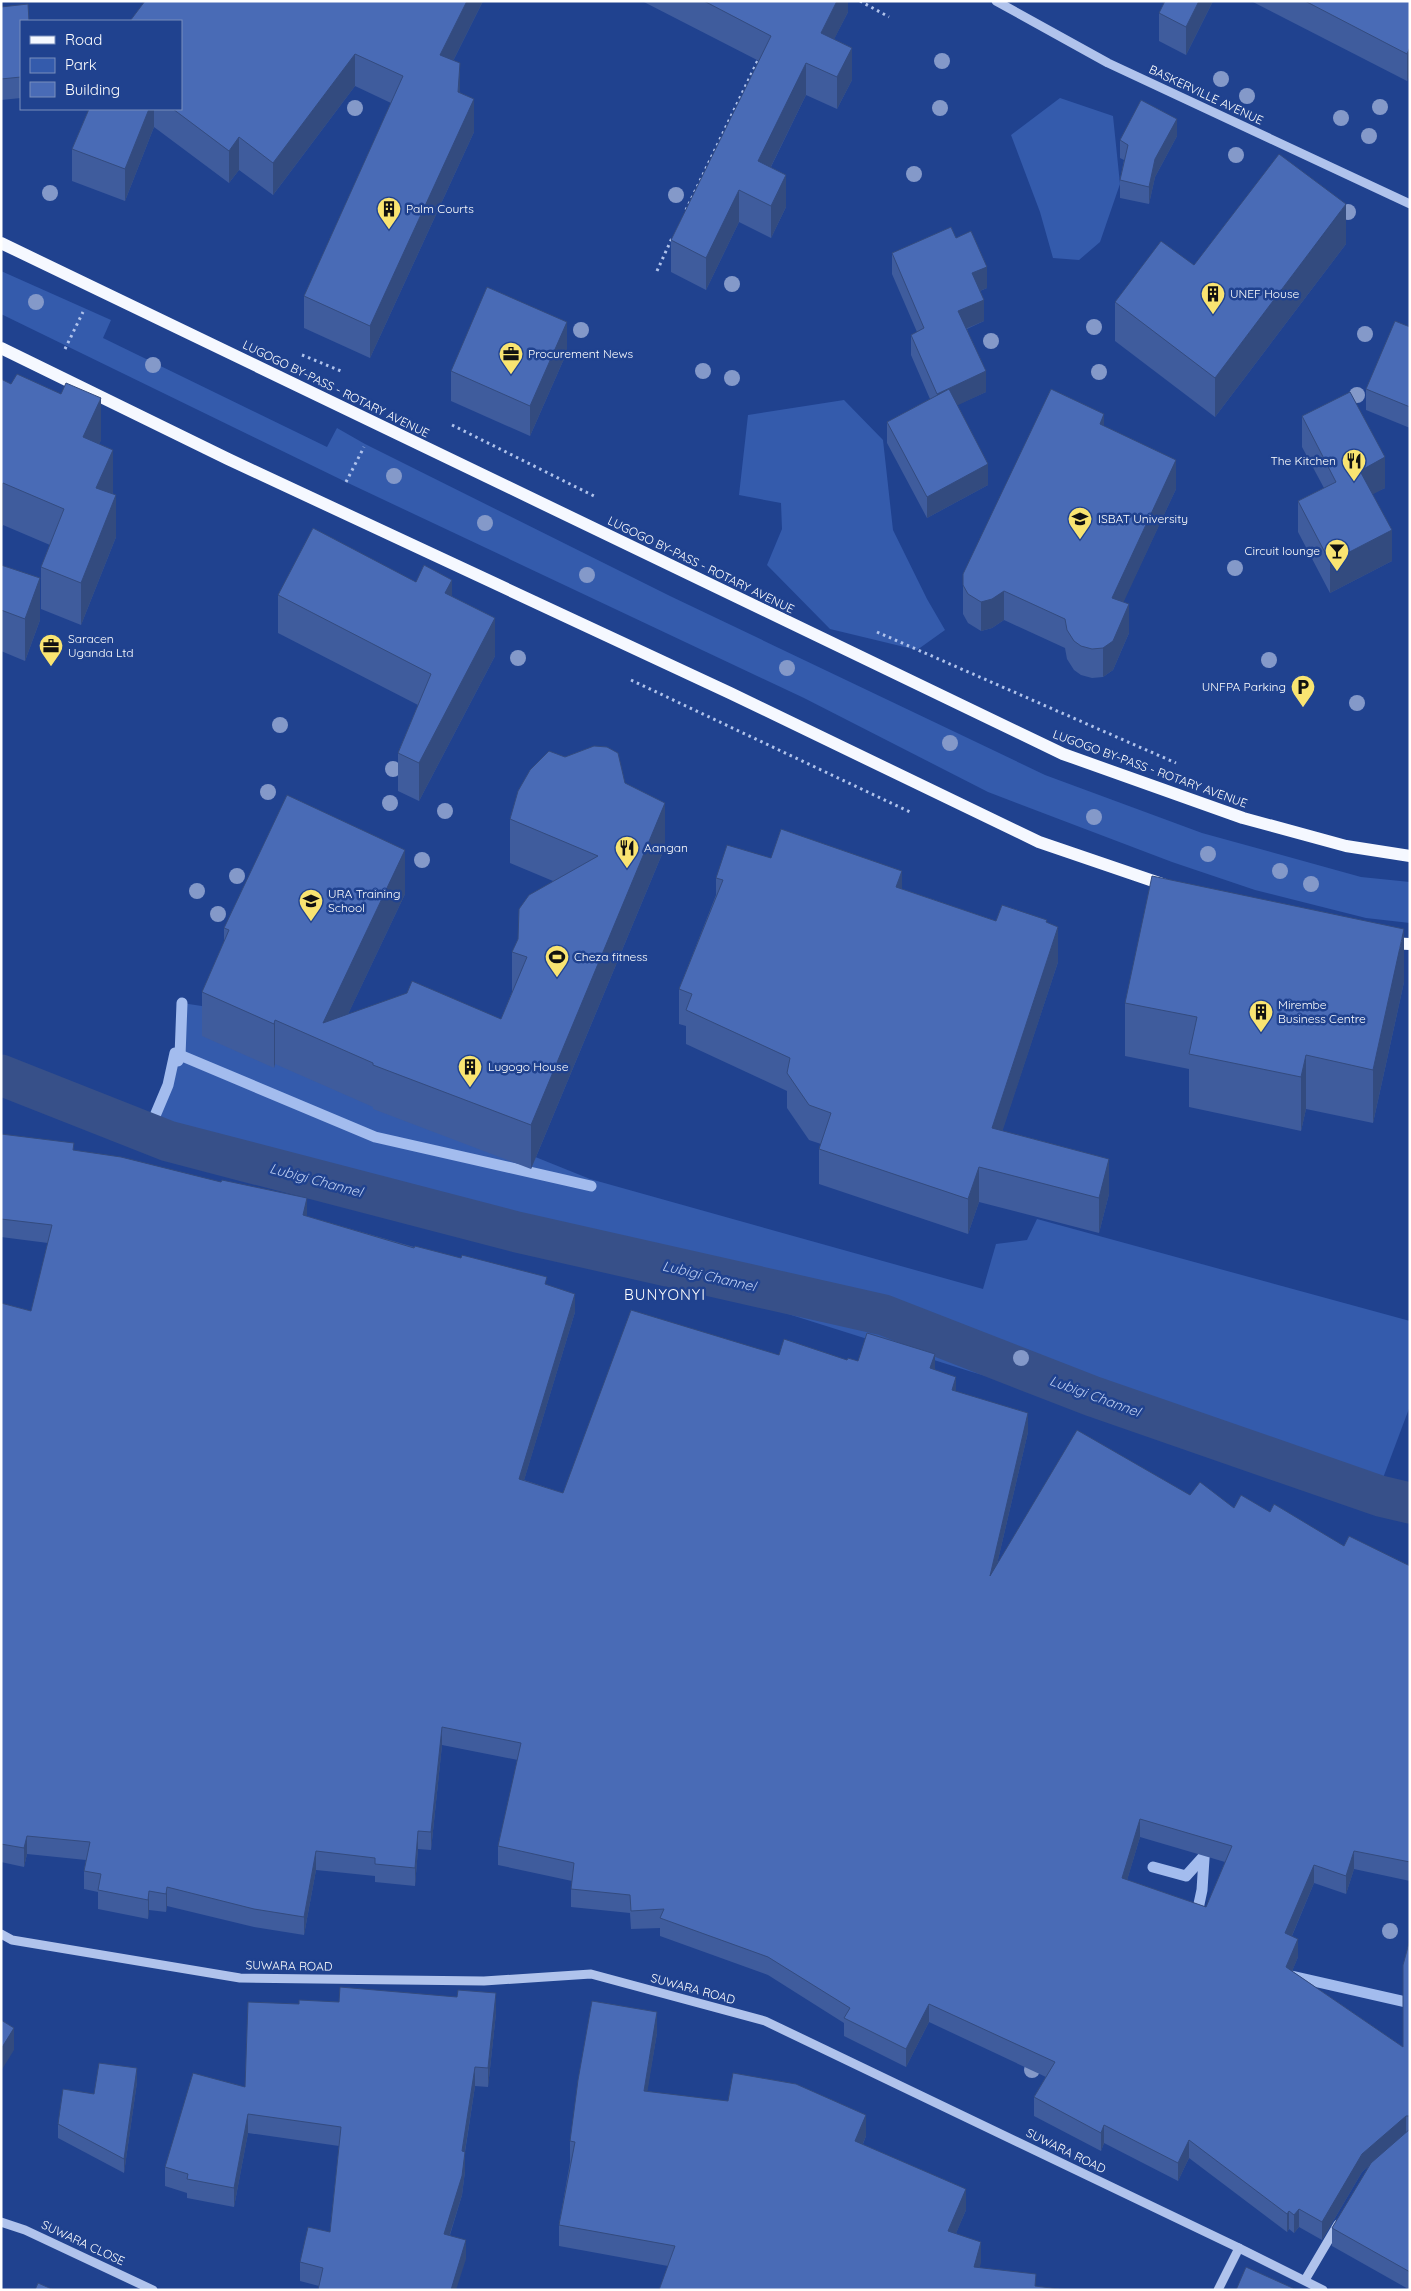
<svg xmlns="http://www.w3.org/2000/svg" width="1411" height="2291" font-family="Quicksand,sans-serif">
<rect width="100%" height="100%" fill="#20428f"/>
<g fill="#345bac">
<polygon points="1060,98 1113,116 1120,184 1100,242 1079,260 1053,258 1040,212 1011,135"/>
<polygon points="1,271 111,320 103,338 327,447 337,428 365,444 670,596 1045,775 1202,833 1361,877 1410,882 1410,923 1366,918 1255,890 1172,862 988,792 804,698 346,482 1,314"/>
<polygon points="844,400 883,440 893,530 927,599 945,630 917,650 830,629 767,565 782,529 781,503 739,495 748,415"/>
<polygon points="182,1003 368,1031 366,1089 590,1179 983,1289 996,1244 1027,1240 1037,1219 1410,1321 1410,1406 1371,1510 1203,1452 1091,1406 972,1372 703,1287 449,1219 149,1130 180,1056"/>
</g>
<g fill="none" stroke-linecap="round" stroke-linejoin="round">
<g stroke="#a3bcee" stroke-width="11">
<polyline points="178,1061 180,1056 182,1003"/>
<polyline points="168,1141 149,1130 168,1085 175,1053 375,1137 591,1186"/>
<polyline points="1153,1867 1186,1876 1204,1856"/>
<polyline points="1196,1918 1202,1890 1205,1843"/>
<polyline points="1287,1975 1410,2003"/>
</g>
<polyline stroke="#375089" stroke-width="41" points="1,1075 168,1141 517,1232 884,1315 1092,1396 1380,1496 1410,1503"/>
<g stroke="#b0c3ec" stroke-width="3" stroke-dasharray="2.5 4" stroke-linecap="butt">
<polyline points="860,1 889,17"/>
<polyline points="686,210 759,58"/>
<polyline points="657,271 672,238"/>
<polyline points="65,349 83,312"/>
<polyline points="302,355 341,371"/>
<polyline points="452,425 594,496"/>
<polyline points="346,482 364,447"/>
<polyline points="877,632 1176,763"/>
<polyline points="631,680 910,812"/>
</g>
<g stroke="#b0c3ec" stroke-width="9">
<polyline points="996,1 1108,63 1410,204"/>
<polyline points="1,1934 12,1940 240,1978 484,1981 591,1974 765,2021 1239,2248 1323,2290"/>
<polyline points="1,2222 25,2230 153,2290"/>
<polyline points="1305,2280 1338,2224"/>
<polyline points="1218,2290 1239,2248"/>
</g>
<g stroke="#f5f8ff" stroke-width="12">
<polyline points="1,243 1063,754 1243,818 1346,846 1410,856"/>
<polyline points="1,348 228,459 730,693 1039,842 1165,885"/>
<polyline points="1387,943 1410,944"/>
</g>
</g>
<g fill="#8499c9">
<circle cx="942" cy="61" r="8"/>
<circle cx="1221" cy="79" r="8"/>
<circle cx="1247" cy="96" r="8"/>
<circle cx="1380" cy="107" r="8"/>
<circle cx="355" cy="108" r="8"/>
<circle cx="940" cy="108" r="8"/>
<circle cx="1341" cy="118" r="8"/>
<circle cx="1369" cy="136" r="8"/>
<circle cx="1236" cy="155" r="8"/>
<circle cx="914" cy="174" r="8"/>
<circle cx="50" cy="193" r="8"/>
<circle cx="676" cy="195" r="8"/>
<circle cx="1348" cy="212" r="8"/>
<circle cx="732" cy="284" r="8"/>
<circle cx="36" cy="302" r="8"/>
<circle cx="1094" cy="327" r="8"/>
<circle cx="581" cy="330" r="8"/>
<circle cx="1365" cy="334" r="8"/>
<circle cx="991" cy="341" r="8"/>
<circle cx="153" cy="365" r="8"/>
<circle cx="703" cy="371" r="8"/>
<circle cx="1099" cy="372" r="8"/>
<circle cx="732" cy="378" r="8"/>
<circle cx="1357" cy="395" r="8"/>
<circle cx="394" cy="476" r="8"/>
<circle cx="485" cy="523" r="8"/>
<circle cx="1235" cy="568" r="8"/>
<circle cx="587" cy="575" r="8"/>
<circle cx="518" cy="658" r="8"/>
<circle cx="1269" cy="660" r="8"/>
<circle cx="787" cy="668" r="8"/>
<circle cx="1357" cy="703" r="8"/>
<circle cx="280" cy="725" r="8"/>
<circle cx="950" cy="743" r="8"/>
<circle cx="393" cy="769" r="8"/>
<circle cx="268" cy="792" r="8"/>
<circle cx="390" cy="803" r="8"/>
<circle cx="445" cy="811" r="8"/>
<circle cx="1094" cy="817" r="8"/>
<circle cx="1208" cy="854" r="8"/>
<circle cx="422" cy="860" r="8"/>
<circle cx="1280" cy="871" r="8"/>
<circle cx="237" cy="876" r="8"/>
<circle cx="1311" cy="884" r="8"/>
<circle cx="197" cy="891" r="8"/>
<circle cx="218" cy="914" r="8"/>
<circle cx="1021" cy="1358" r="8"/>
<circle cx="1390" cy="1931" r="8"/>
<circle cx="1032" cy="2070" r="8"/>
</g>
<g fill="#3f5c9d" fill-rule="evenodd">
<polygon points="145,1 483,1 453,61 460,92 474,132 370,358 304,328 304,296 391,103 355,86 273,195 239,170 229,183 154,127 125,201 72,181 72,149 89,109 181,109"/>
<polygon points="642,1 848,1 848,12 834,39 852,80 837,109 806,95 771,167 786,207 771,238 739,222 706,290 671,272 671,240 759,61"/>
<polygon points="1213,1 1186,55 1159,41 1159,13"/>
<polygon points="1251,1 1410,1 1410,75 1407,81"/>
<polygon points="1,7 21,21 21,98 1,100"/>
<polygon points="1177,136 1155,177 1149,204 1120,198 1120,180 1124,160 1120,158 1120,140"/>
<polygon points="956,238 987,288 980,291 984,321 967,329 986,392 957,405 988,485 927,518 887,443 887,422 930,399 911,355 911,335 917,332 892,274 892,253"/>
<polygon points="1346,244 1215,417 1115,341 1115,302 1194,265"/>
<polygon points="1410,327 1410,428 1366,410 1366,389"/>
<polygon points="567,352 530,436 451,401 451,371"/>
<polygon points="1,379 101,440 99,444 113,492 112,494 116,537 81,625 41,609 41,567 50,545 3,525 1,528"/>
<polygon points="1302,416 1385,488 1372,494 1392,561 1330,593 1298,532 1298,501 1324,488 1302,447"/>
<polygon points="1104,426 1176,489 1123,602 1129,633 1113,670 1103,677 1092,678 1081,675 1074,670 1067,659 1065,648 1004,620 992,628 981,631 968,623 963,614 963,574"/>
<polygon points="1,565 40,620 25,661 1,651"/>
<polygon points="416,582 452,596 495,656 419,801 398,791 398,753 418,705 278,633 278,595"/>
<polygon points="625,783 665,847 531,1169 373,1109 373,1107 275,1064 274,1068 202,1036 202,992 224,942 224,928 405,894 348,1014 501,1019 512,992 512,952 553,881 510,863 510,819"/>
<polygon points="771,858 902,889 996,921 1047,922 1058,962 1002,1131 1109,1194 1099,1233 979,1202 968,1234 819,1184 819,1149 821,1144 809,1140 787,1108 787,1091 686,1044 686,1026 679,1024 679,989 716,895 716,878"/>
<polygon points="1404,982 1373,1123 1306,1109 1301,1131 1189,1107 1189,1069 1125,1056 1125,1003"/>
<path d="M 1,1134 L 74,1150 L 547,1285 L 575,1312 L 524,1480 L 563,1493 L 779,1355 L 847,1360 L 935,1370 L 956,1392 L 1028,1432 L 997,1564 L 1190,1495 L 1234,1508 L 1270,1512 L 1344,1546 L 1410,1566 L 1410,1881 L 1354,1869 L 1346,1894 L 1314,1883 L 1292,1936 L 1298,1957 L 1292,1971 L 1403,2047 L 1410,1943 L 1410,2290 L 1332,2246 L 1332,2228 L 1369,2166 L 1362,2172 L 1322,2240 L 1299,2227 L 1294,2233 L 1289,2229 L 1287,2232 L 1189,2158 L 1178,2181 L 1104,2143 L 1101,2151 L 1034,2116 L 1034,2097 L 1046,2077 L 929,2022 L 906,2067 L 844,2036 L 844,2023 L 768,1975 L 660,1936 L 660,1928 L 631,1929 L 630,1913 L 571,1907 L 571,1889 L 572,1881 L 498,1865 L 498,1846 L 518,1760 L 442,1745 L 431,1850 L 418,1849 L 415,1886 L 375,1882 L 375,1876 L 316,1870 L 304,1935 L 254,1927 L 167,1906 L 166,1912 L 149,1910 L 148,1919 L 98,1909 L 98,1892 L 84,1889 L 84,1871 L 86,1860 L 27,1854 L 24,1867 L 1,1862 L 1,1303 L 31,1311 L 48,1243 L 1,1237 ZM 1140,1837 L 1225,1862 L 1206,1907 L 1127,1880 Z"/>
<polygon points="496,2013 488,2087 475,2086 465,2152 465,2171 462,2195 450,2235 466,2259 319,2286 300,2281 300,2262 330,2232 339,2146 248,2133 234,2207 187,2198 187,2193 165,2186 165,2167 245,2087"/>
<polygon points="657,2033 647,2091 866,2136 863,2144 966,2210 956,2233 981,2263 668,2266 559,2246 559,2225 570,2162 570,2141"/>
<polygon points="137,2082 124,2173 58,2138 58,2124 94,2094"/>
</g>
<g fill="#334b7f">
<polygon points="467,1 483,1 440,87 440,55"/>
<polygon points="837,1 848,1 848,12 821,65 821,33"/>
<polygon points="1199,1 1213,1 1186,55 1186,27"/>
<polygon points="1410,47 1410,75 1407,81 1407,54"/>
<polygon points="852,48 852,80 837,109 837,77"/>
<polygon points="355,54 355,86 273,195 273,163"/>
<polygon points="460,63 460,96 458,92"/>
<polygon points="806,63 806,95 758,193 758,161"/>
<polygon points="474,99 474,132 370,358 370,326"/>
<polygon points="149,109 154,109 154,127 125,201 125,169"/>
<polygon points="1177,119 1177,136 1155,177 1149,204 1149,187 1155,159"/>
<polygon points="239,137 239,170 229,183 229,151"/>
<polygon points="786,175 786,207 771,238 771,206"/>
<polygon points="739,190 739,222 706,290 706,258"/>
<polygon points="1346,204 1346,244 1215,417 1215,378"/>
<polygon points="987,267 987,288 972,294 972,273"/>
<polygon points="984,300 984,321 958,332 958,311"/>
<polygon points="567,322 567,352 530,436 530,406"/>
<polygon points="986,371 986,392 937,415 937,394"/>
<polygon points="101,398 101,440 83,479 83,437"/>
<polygon points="1104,414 1104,443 1100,424"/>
<polygon points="113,450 113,492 96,529 96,488"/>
<polygon points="1385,457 1385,488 1360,501 1360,471"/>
<polygon points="1176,460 1176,489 1112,627 1112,598"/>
<polygon points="988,464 988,485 927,518 927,497"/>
<polygon points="3,483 3,525 1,528 1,486"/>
<polygon points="116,495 116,537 81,625 81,583"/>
<polygon points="1392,530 1392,561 1330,593 1330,562"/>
<polygon points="40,578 40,620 25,661 25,619"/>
<polygon points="452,580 452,618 445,593"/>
<polygon points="1004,591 1004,620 992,628 981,631 981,602"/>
<polygon points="1129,604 1129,633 1113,670 1103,677 1103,648"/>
<polygon points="495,618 495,656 419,801 419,763"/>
<polygon points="665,803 665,847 531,1169 531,1125"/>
<polygon points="405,850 405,894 333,1046 323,1023"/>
<polygon points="902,871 902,905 896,887"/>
<polygon points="1058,927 1058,962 992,1163 992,1128"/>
<polygon points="1404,929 1404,982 1373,1123 1373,1070"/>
<polygon points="275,1020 275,1064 274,1068 274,1024"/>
<polygon points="1306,1055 1306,1109 1301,1131 1301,1077"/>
<polygon points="1109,1159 1109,1194 1099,1233 1099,1198"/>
<polygon points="979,1167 979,1202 968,1234 968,1199"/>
<polygon points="307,1198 307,1216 303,1215"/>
<polygon points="575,1294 575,1312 519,1497 519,1479"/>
<polygon points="935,1354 935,1372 930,1368"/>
<polygon points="956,1377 956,1396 952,1390"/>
<polygon points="1028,1413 1028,1432 990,1594 990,1576"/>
<polygon points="442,1727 442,1745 431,1850 431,1832"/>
<polygon points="1140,1819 1140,1837 1122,1897 1122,1878"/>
<polygon points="418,1831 418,1849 415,1886 415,1868"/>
<polygon points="27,1836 27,1854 24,1867 24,1848"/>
<polygon points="316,1851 316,1870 304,1935 304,1917"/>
<polygon points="1354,1851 1354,1869 1346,1894 1346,1876"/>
<polygon points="1314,1865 1314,1883 1285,1952 1285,1933"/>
<polygon points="167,1887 167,1906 166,1912 166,1894"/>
<polygon points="149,1891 149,1910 148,1919 148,1900"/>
<polygon points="1298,1939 1298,1957 1286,1986 1286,1967"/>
<polygon points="496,1993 496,2013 488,2087 488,2068"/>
<polygon points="929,2004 929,2022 906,2067 906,2049"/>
<polygon points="657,2012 657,2033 644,2112 644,2091"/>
<polygon points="14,2028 14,2050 1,2071 1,2049"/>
<polygon points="475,2067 475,2086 462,2170 462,2151"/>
<polygon points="137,2068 137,2082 124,2173 124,2159"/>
<polygon points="248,2114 248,2133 234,2207 234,2188"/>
<polygon points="866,2115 866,2136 855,2162 855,2141"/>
<polygon points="1406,2116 1406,2134 1362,2172 1322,2240 1322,2222 1362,2154"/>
<polygon points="1104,2125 1104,2143 1101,2151 1101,2133"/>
<polygon points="1189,2140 1189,2158 1178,2181 1178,2163"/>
<polygon points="465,2152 465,2171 462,2195 444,2253 444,2234"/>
<polygon points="966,2189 966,2210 948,2252 948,2231"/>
<polygon points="1299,2209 1299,2227 1294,2233 1294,2215"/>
<polygon points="1289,2211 1289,2229 1287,2232 1287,2214"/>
<polygon points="466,2240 466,2259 456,2290 451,2290"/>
<polygon points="981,2242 981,2263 974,2288 974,2267"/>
</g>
<g fill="#496bb6" stroke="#334b7f" fill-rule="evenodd">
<polygon points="145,1 467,1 440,55 460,63 458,92 474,99 370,326 304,296 403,76 355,54 273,163 239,137 229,151 173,109 181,109 181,21 130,21"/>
<polygon points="704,1 837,1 821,33 852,48 837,77 806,63 758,161 786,175 771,206 739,190 706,258 671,240 771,36"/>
<polygon points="1165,1 1199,1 1186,27 1159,13"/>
<polygon points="1305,1 1410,1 1410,47 1407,54"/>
<polygon points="28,4 29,21 21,21 21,77 1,79 1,7"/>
<polygon points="1141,100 1177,119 1155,159 1149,187 1120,180 1128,145 1120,140"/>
<polygon points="89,109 149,109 125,169 72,149"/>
<polygon points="1279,154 1346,204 1215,378 1115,302 1161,241 1194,265"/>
<polygon points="951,227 956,238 971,231 987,267 972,273 984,300 958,311 986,371 937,394 911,335 924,328 892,253"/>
<polygon points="487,287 567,322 530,406 451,371"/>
<polygon points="1395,321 1410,327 1410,407 1366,389"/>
<polygon points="17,374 61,394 66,383 101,398 83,437 113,450 96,488 116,495 81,583 41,567 64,509 3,483 1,486 1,379 11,384"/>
<polygon points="949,389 988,464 927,497 887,422"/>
<polygon points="1051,389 1104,414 1100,424 1176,460 1112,598 1129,604 1113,641 1103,648 1092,649 1081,646 1074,641 1067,630 1065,619 1004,591 992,599 981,602 968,594 963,585 963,574"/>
<polygon points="1350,392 1385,457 1360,471 1392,530 1330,562 1298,501 1336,482 1302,416"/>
<polygon points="313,528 416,582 424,565 452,580 445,593 495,618 419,763 398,753 431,674 278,595"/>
<polygon points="1,565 40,578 25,619 1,610"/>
<polygon points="594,746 607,747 618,753 625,783 665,803 531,1125 373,1065 373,1063 275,1020 274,1024 202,992 229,930 224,928 287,795 405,850 323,1023 407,993 412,981 501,1019 527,957 512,952 518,939 519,909 529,895 598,856 510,819 518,791 530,770 549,751 565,757"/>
<polygon points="781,829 902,871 896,887 996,921 1002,905 1047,920 1046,922 1058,927 992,1128 1109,1159 1099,1198 979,1167 968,1199 819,1149 831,1113 809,1105 787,1073 790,1058 686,1010 692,994 679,989 723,880 716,878 727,845 771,858"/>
<polygon points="1152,876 1404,929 1373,1070 1306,1055 1301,1077 1189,1054 1197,1017 1125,1003"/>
<path d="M 1,1134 L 74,1143 L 73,1150 L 121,1157 L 221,1182 L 222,1180 L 307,1198 L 303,1215 L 414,1248 L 415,1246 L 461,1258 L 462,1255 L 547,1277 L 545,1284 L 575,1294 L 519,1479 L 563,1493 L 631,1310 L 779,1355 L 784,1339 L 847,1360 L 848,1358 L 858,1361 L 867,1333 L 935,1354 L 930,1368 L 956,1377 L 952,1390 L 1028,1413 L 990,1576 L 1077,1430 L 1190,1495 L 1200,1482 L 1234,1508 L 1241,1495 L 1270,1512 L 1274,1504 L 1344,1546 L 1349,1536 L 1410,1566 L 1410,1862 L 1354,1851 L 1346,1876 L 1314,1865 L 1285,1933 L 1298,1939 L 1286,1967 L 1403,2047 L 1403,1965 L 1409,1943 L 1410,1943 L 1410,2116 L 1406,2116 L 1362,2154 L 1322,2222 L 1299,2209 L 1294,2215 L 1289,2211 L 1287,2214 L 1189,2140 L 1178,2163 L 1104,2125 L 1101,2133 L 1034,2097 L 1055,2062 L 929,2004 L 906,2049 L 844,2018 L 850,2008 L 768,1957 L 660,1918 L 664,1909 L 631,1911 L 630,1895 L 571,1889 L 574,1863 L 498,1846 L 521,1743 L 442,1727 L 431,1832 L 418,1831 L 415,1868 L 375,1864 L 375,1858 L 316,1851 L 304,1917 L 254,1909 L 167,1887 L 166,1894 L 149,1891 L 148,1900 L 98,1890 L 101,1874 L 84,1871 L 90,1842 L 27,1836 L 24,1848 L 1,1844 L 1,1303 L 31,1311 L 52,1225 L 1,1219 ZM 1140,1819 L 1232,1846 L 1206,1907 L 1122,1878 Z"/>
<polygon points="340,1987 457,1997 458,1990 496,1993 488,2068 475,2067 462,2151 465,2152 462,2176 444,2234 466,2240 451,2290 318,2290 323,2268 300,2262 308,2227 330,2232 341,2127 248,2114 234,2188 187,2179 188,2174 165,2167 193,2073 245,2087 248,2002 299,2004 299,2000 339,2002"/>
<polygon points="592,2001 657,2012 644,2091 728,2101 733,2073 796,2084 866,2115 855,2141 966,2189 948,2231 981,2242 974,2267 1036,2274 1035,2286 1059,2289 1059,2290 659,2290 675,2246 559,2225 575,2142 570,2141 578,2080"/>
<polygon points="1,2020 14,2028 1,2049"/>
<polygon points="99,2063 137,2068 124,2159 58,2124 63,2089 94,2094"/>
<polygon points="1410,2129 1410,2272 1332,2228 1371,2163"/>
<polygon points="1246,2267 1297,2290 1236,2290"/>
<polygon points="38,2283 54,2290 35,2290"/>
</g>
<defs>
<symbol id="building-pin" viewBox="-11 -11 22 30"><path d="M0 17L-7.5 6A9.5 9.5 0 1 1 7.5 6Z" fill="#f9e471" stroke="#20428f"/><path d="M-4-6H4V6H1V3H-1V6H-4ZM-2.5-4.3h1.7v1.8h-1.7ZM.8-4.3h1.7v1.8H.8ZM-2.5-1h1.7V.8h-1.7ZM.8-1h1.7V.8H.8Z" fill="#111"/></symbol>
<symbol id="office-pin" viewBox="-11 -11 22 30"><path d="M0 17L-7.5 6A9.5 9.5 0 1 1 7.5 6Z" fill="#f9e471" stroke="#20428f"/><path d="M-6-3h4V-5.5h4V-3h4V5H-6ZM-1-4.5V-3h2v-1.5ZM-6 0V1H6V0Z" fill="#111"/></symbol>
<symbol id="restaurant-pin" viewBox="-11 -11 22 30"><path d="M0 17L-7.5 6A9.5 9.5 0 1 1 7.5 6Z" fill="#f9e471" stroke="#20428f"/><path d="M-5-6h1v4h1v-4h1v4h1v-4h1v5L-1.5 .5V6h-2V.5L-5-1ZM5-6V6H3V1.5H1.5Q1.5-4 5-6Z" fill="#111"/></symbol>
<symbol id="university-pin" viewBox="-11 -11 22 30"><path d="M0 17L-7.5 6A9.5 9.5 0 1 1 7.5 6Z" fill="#f9e471" stroke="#20428f"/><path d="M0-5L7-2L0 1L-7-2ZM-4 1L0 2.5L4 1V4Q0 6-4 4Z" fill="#111"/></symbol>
<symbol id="bar-pin" viewBox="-11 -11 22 30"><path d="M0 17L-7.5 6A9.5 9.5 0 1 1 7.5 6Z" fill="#f9e471" stroke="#20428f"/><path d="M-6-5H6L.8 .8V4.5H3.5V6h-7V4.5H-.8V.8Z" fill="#111"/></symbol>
<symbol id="parking-pin" viewBox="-11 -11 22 30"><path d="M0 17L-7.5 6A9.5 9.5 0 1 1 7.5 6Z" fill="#f9e471" stroke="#20428f"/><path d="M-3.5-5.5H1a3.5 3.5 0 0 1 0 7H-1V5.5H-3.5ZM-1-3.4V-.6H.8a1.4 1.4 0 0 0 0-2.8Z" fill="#111"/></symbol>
<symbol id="stadium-pin" viewBox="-11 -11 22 30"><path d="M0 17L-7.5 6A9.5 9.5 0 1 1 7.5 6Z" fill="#f9e471" stroke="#20428f"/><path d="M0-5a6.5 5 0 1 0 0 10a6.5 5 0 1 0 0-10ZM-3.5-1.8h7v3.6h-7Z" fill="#111"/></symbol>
</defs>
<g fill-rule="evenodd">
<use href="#building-pin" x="375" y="195" width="28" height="38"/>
<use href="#building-pin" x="1199" y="280" width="28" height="38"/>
<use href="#office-pin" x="497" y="340" width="28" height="38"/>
<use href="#restaurant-pin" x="1340" y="447" width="28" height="38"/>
<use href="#university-pin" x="1066" y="505" width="28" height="38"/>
<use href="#bar-pin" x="1323" y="537" width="28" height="38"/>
<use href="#office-pin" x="37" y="632" width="28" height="38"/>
<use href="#parking-pin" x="1289" y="673" width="28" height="38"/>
<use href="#restaurant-pin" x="613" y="834" width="28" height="38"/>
<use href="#university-pin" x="297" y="887" width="28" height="38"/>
<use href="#stadium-pin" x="543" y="943" width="28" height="38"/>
<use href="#building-pin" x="1247" y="998" width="28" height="38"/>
<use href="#building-pin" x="456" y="1053" width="28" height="38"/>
</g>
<g text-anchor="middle" stroke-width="5" stroke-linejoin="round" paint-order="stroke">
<g font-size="12" fill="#fff" stroke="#20428f">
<text transform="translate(1206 95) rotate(25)" y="4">BASKERVILLE AVENUE</text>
<text transform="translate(336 389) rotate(26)" y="4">LUGOGO BY-PASS - ROTARY AVENUE</text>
<text transform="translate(701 565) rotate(26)" y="4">LUGOGO BY-PASS - ROTARY AVENUE</text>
<text transform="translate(1150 769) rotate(20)" y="4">LUGOGO BY-PASS - ROTARY AVENUE</text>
<text transform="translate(289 1966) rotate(1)" y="4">SUWARA ROAD</text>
<text transform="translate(693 1989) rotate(15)" y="4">SUWARA ROAD</text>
<text transform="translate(1066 2151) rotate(26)" y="4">SUWARA ROAD</text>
<text transform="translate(83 2243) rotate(25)" y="4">SUWARA CLOSE</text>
</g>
<g font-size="12" fill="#fff" stroke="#20428f" text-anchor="start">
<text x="406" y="213">Palm Courts</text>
<text x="1230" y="298">UNEF House</text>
<text x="528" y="358">Procurement News</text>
<text x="1336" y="465" text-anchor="end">The Kitchen</text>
<text x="1098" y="523">ISBAT University</text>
<text x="1320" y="555" text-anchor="end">Circuit lounge</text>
<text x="68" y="643">Saracen<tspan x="68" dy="14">Uganda Ltd</tspan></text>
<text x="1286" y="691" text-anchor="end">UNFPA Parking</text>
<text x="644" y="852">Aangan</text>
<text x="328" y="898">URA Training<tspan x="328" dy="14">School</tspan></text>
<text x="574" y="961">Cheza fitness</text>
<text x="1278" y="1009">Mirembe<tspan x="1278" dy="14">Business Centre</tspan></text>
<text x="488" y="1071">Lugogo House</text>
</g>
<g font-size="14" font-style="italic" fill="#bccef3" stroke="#20428f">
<text transform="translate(316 1180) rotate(15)" y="5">Lubigi Channel</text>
<text transform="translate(709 1276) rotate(13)" y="5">Lubigi Channel</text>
<text transform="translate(1095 1396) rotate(20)" y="5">Lubigi Channel</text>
</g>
<g font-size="15" letter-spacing="1" fill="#fff" stroke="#20428f">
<text x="665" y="1300">BUNYONYI</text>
</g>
</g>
<rect width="1411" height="2291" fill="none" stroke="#ffffff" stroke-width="5"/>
<rect x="20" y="20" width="162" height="90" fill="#20428f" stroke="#798ebc"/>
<rect x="30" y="36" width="25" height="8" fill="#f5f8ff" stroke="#798ebc"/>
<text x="65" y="45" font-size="15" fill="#ffffff">Road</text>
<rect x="30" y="58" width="25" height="15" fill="#345bac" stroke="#798ebc"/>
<text x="65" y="70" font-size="15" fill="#ffffff">Park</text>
<rect x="30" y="82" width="25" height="15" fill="#496bb6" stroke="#798ebc"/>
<text x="65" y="95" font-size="15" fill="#ffffff">Building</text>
</svg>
